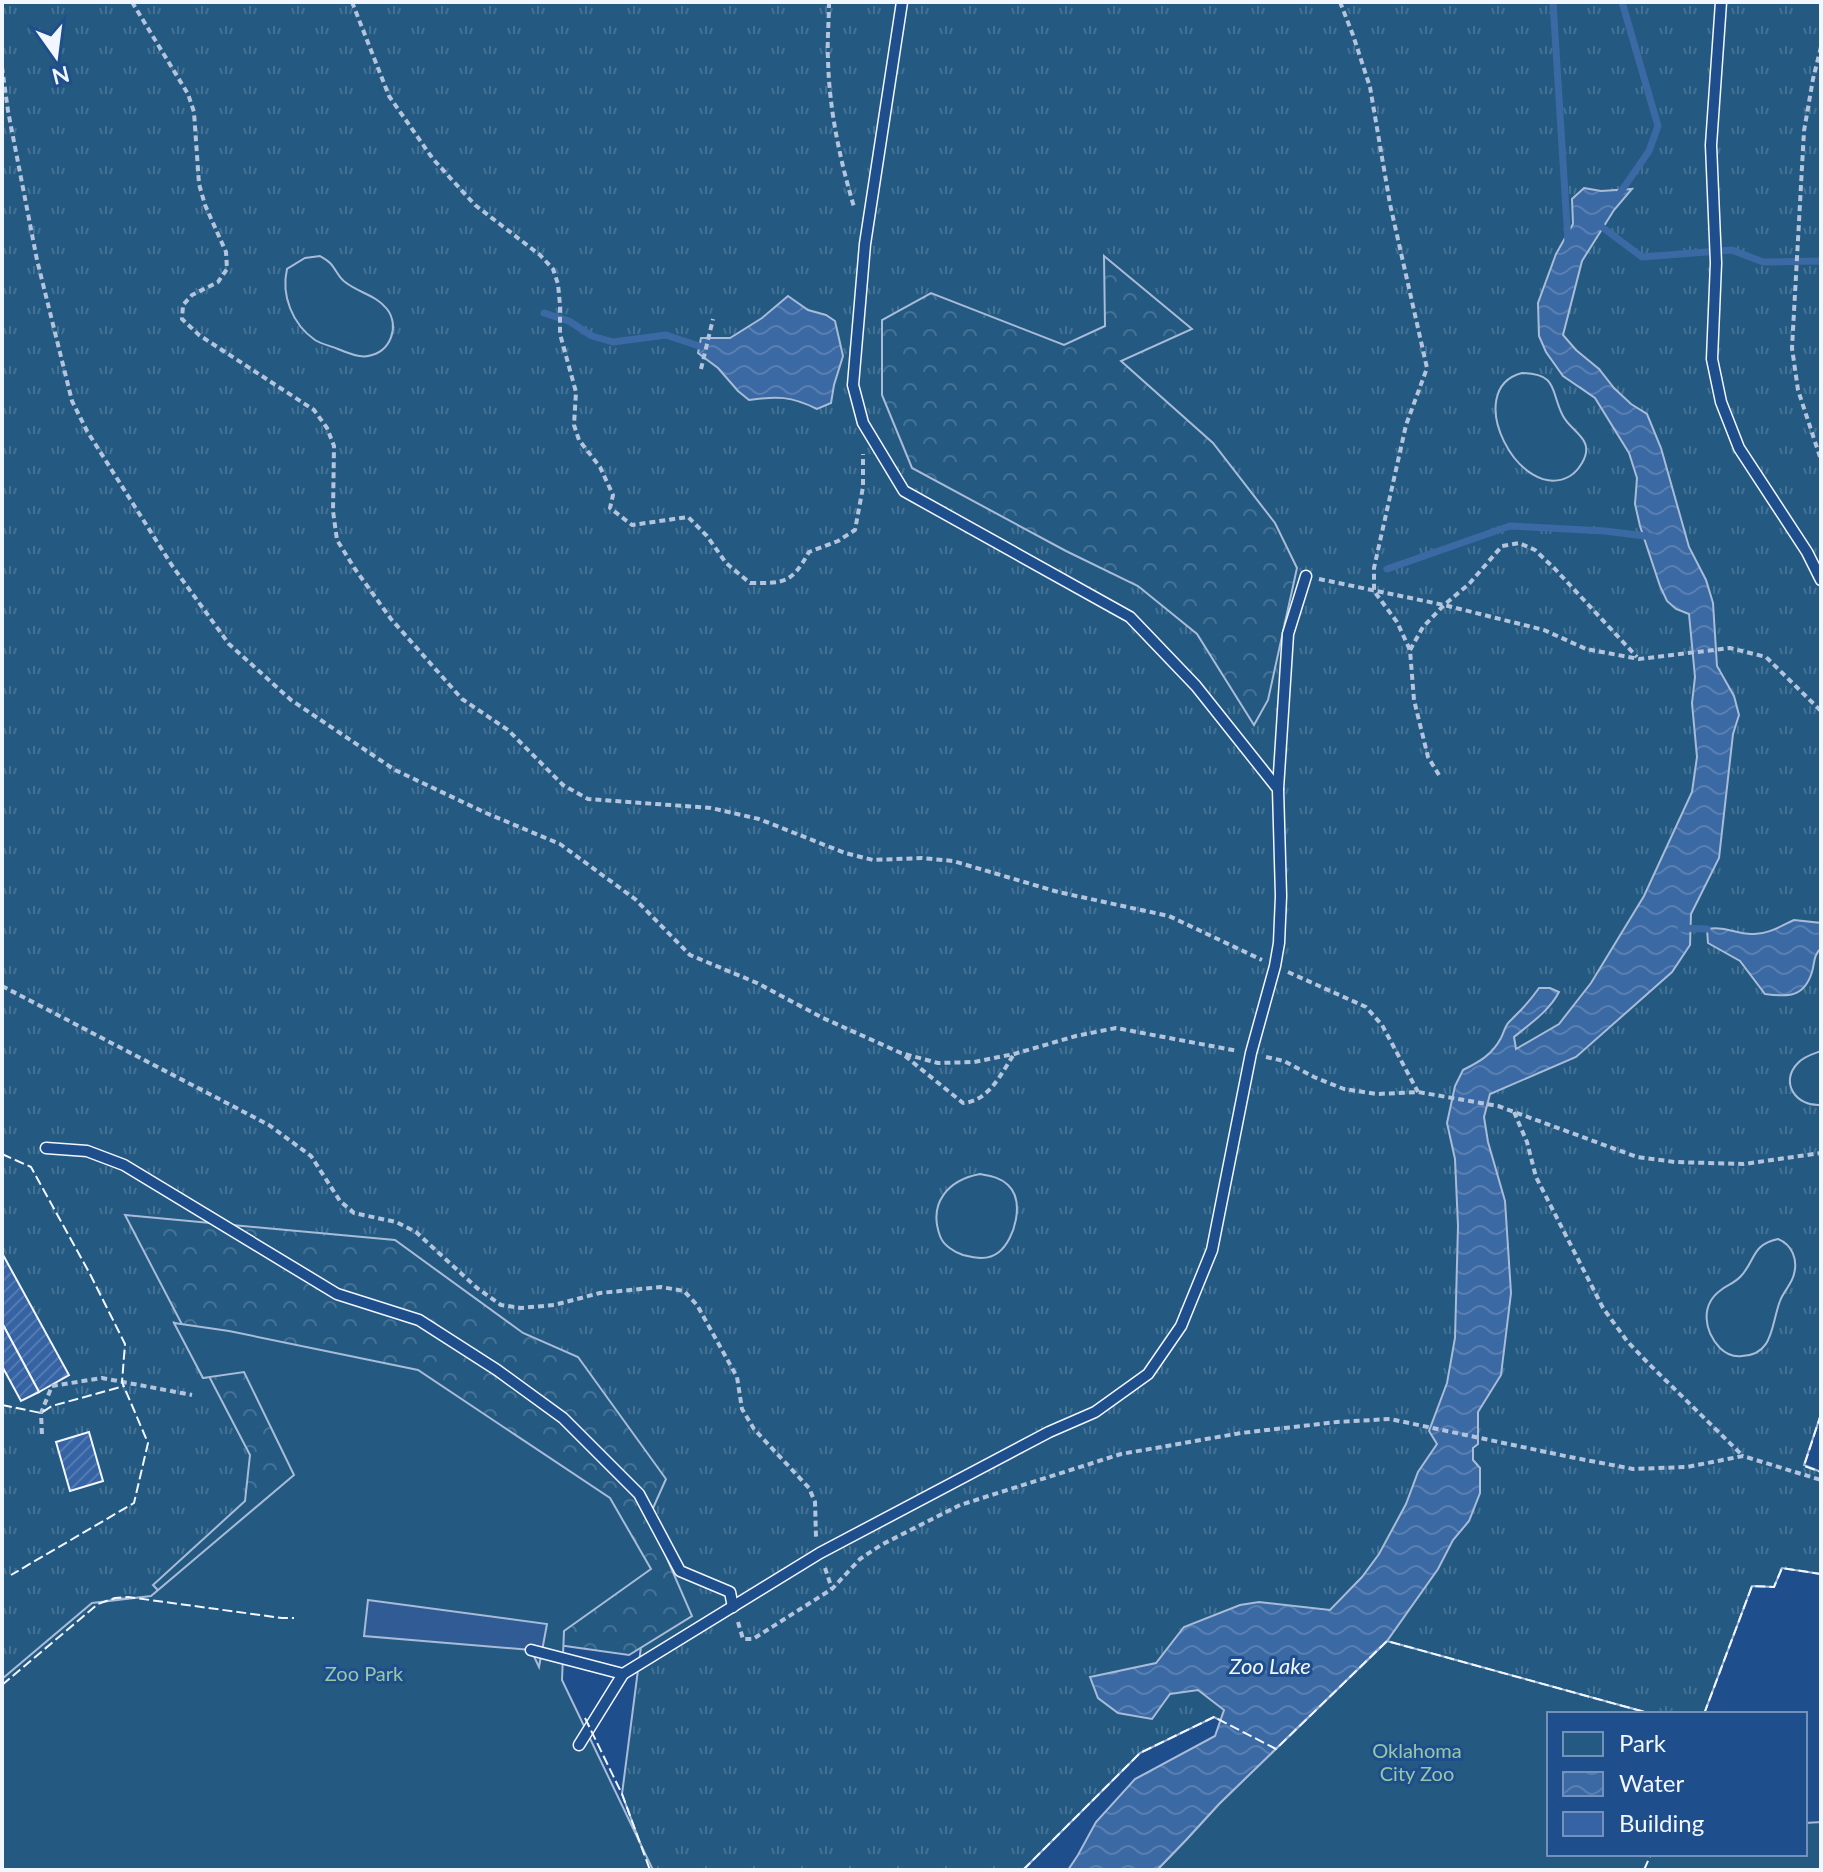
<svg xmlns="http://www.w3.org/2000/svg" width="1823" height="1872" font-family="Lato,sans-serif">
<defs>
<pattern id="grass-tufts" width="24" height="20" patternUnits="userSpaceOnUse" patternTransform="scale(2)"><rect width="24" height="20" fill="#245a82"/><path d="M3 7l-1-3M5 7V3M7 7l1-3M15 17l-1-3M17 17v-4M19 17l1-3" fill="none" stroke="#447295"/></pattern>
<pattern id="forest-crowns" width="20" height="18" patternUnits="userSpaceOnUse" patternTransform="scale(2)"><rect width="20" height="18" fill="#245a82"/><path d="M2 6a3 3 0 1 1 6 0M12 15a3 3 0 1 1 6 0" fill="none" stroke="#447295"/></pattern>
<pattern id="water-waves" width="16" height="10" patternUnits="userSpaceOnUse" patternTransform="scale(2)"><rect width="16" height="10" fill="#3b69a3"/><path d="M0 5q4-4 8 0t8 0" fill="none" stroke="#587fb1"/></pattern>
<pattern id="building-hatch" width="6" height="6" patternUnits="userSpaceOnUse" patternTransform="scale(2)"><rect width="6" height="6" fill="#3563a3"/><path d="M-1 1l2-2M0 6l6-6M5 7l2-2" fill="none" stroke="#537ab1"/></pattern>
</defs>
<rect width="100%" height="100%" fill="#1f4e8c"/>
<path fill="url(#grass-tufts)" stroke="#a8bbd7" stroke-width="2" d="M 2,2 L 1821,2 L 1821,1414 L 1804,1465 L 1821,1472 L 1821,1574 L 1782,1568 L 1774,1587 L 1752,1586 L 1704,1714 L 1652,1714 L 1387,1642 L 1276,1749 L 1214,1717 L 1140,1753 L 1023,1870 L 650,1870 L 622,1794 L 651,1569 L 175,1323 L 203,1378 L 244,1372 L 295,1475 L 152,1596 L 154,1601 C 131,1598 120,1596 98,1604 L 2,1685 Z"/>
<g fill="url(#forest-crowns)" stroke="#a8bbd7" stroke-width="2">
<polygon points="1104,256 1192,329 1121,361 1213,443 1275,523 1297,568 1268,700 1254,725 1197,634 1138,586 1066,551 912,468 882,395 882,320 931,293 1064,345 1105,326"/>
<polygon points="125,1215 395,1240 523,1333 578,1357 666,1479 649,1517 692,1616 629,1655 551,1644 171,1604 153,1585 245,1501 250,1455"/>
</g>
<g fill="#245a82" stroke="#a8bbd7" stroke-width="2">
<path d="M 320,256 C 323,258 327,260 330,263 C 336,269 338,277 345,282 C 359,293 376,295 387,309 C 400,326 391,352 368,356 C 360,358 345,352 338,349 C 331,346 321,344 315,340 C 292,324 281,295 287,269 L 305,258 Z"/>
<path d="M 1522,373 C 1559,374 1550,391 1563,416 C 1572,433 1596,439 1582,463 C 1579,468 1575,473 1570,476 C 1520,505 1460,389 1522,373 Z"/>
<path d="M 1821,1051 L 1821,1105 C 1796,1107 1779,1082 1798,1063 C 1804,1056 1813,1054 1821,1051 Z"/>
<path d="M 980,1174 C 990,1176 1000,1177 1008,1185 C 1025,1201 1015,1239 999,1252 C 988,1261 975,1258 963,1255 C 954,1252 943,1245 940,1236 C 928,1203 948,1180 980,1174 Z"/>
<path d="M 1778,1239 C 1792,1245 1798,1259 1794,1274 C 1792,1284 1783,1292 1780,1301 C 1771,1324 1774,1355 1742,1356 C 1734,1357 1726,1354 1720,1348 C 1704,1331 1700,1305 1721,1290 C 1727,1285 1735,1283 1741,1276 C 1756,1260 1751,1245 1778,1239 Z"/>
<polygon points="174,1323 229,1331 418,1370 610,1498 651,1569 564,1631 562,1680 653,1870 2,1870 2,1679 92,1603 151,1596 294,1475 244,1372 203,1378"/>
<polygon points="1387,1641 1652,1714 1549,1714 1549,1854 1805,1854 1805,1823 1821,1822 1821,1870 1157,1870 1186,1840 1219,1804"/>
</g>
<polygon fill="#305b95" stroke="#a8bbd7" stroke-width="2" points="368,1600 547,1624 539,1667 531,1650 364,1636"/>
<g fill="url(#water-waves)" stroke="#a8bbd7" stroke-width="2">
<path d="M 1584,188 L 1601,191 L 1632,189 L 1614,210 L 1582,261 L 1563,335 L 1576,350 L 1599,369 L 1614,388 L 1631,404 L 1647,414 L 1661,448 L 1689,547 L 1706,580 L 1713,603 L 1717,666 L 1734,696 L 1739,715 L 1733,734 L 1719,858 L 1691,914 L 1690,945 L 1672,972 L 1576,1057 L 1490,1094 L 1484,1117 L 1488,1142 L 1505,1201 L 1511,1293 L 1501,1375 L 1478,1412 L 1478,1444 L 1473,1448 L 1473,1460 L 1480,1468 L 1480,1493 L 1469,1521 L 1453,1540 L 1438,1569 L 1387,1641 L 1219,1804 L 1186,1840 L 1157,1870 L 1068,1870 L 1078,1855 L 1096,1822 L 1135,1779 L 1215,1736 L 1224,1710 L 1198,1690 L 1170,1694 L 1152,1719 L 1118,1713 L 1098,1698 L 1090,1677 L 1156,1663 L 1184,1627 L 1240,1605 L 1259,1602 L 1330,1610 L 1362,1577 L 1379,1554 L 1406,1504 L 1418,1472 L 1437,1444 L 1429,1431 L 1447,1383 L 1455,1338 L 1458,1226 L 1455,1159 L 1447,1123 L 1455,1086 L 1463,1070 C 1479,1062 1492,1055 1501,1038 C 1504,1032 1505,1026 1509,1022 C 1522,1009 1528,1004 1539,988 L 1550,988 L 1559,992 C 1549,1011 1531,1023 1514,1037 L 1516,1049 L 1559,1024 L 1591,983 L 1644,896 L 1692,792 L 1697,757 L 1692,703 L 1695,677 L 1689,614 L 1676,609 L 1667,601 L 1660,586 L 1640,526 L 1635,504 L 1637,478 L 1629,453 L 1595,398 L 1563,376 L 1546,352 L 1539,336 L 1538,303 L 1556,254 L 1573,224 L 1572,199 Z"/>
<path d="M 788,296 L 808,310 L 826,315 L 835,321 L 843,356 L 834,385 L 831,403 L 817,409 C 791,396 777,396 749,400 L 738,391 L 718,368 L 698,353 L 701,338 L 730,338 L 762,318 Z"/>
<path d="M 1794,920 L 1821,923 L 1821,948 C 1813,956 1815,962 1812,972 C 1804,998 1787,997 1765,994 L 1740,961 L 1708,943 L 1707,929 C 1727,926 1734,934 1752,934 C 1767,935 1781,926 1794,920 Z"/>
</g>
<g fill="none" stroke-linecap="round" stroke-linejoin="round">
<g stroke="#3b69a3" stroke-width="7">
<polyline points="1553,2 1568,242"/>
<polyline points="1618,196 1649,151 1658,126 1622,2"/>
<polyline points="1598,224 1642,257 1732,250 1763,262 1821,261"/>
<polyline points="544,313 569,321 592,336 613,342 666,335 699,346"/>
<polyline points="1387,569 1510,526 1605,531 1653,537"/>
<polyline points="1681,928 1707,929"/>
</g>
</g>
<g fill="url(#building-hatch)" stroke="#f2f6ff" stroke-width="2">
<polygon points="2,1253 69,1375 39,1392 2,1323"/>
<polygon points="2,1323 39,1392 21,1401 2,1366"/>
<polygon points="89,1432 103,1481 70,1491 56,1442"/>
</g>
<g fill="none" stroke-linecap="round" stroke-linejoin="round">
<defs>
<g id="service">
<polyline points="1721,2 1711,145 1716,263 1712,359 1721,402 1739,448 1807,552 1821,580"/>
<polyline points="1278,789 1288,634 1306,576"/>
<polyline points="46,1148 87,1151 124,1165 337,1294 419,1320 497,1370 563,1418 639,1494 680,1571 730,1592 733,1607"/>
<polyline points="531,1650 623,1674 820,1553 1049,1432 1095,1412 1148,1374 1181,1326 1212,1250 1251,1053 1275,966 1279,943 1281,896 1278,789 1196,686 1130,617 904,491 863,423 853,385 865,244 902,2"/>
<polyline points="579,1745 623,1674"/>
</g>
</defs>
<use href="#service" stroke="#f2f6ff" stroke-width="13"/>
<g stroke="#b3c4dc" stroke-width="4" stroke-dasharray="6 4" stroke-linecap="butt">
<polyline points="132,2 188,94 194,112 199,184 205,205 226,252 227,269 218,282 192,295 183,305 182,319 199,335 314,410 327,428 334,446 333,511 337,540 355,569 391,619 462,699 508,730 563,785 588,799 711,808 759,819 845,853 873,860 922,858 953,861 1058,892 1169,916 1262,960"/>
<path d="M 352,2 L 389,96 L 433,159 L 475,205 L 540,255 L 553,269 L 558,284 L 560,305 L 560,334 L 576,392 L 574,425 L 579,440 L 600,467 L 613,495 L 610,508 L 632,525 L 688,517 L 707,536 L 726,563 L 750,583 C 785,583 791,584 809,552 L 838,541 L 855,530 L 863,487 L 863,454"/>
<path d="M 829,2 C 829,21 827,40 828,59 C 829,109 840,160 854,207"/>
<polyline points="1340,2 1353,35 1370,87 1390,204 1427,368 1406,425 1374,568 1374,591 1397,622 1410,650"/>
<polyline points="1821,47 1813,79 1804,131 1792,348 1798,390 1821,460"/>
<polyline points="2,67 8,111 37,260 72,401 87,431 173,567 229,644 291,700 395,770 486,813 560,844 635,899 690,955 757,983 823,1018 901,1053 938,1063 974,1062 1014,1054 1076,1036 1116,1028 1238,1051"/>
<polyline points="701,369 713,319"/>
<polyline points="1319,579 1444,605 1544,630 1586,649 1639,659 1730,648 1766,657 1821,711"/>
<polyline points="1439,775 1428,757 1414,700 1410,650 1423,627 1444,605 1469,584 1502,546 1519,543 1535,550 1555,569 1637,657"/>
<polyline points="1288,972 1366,1007 1382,1025 1418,1092"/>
<polyline points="2,986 269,1125 311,1156 340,1201 354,1213 396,1222 416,1232 477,1288 501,1305 521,1308 554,1305 600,1293 661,1287 684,1291 697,1305 737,1377 742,1409 754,1429 809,1488 815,1502 816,1537"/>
<path d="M 905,1056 L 963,1103 C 989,1101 1001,1074 1014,1054"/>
<polyline points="1266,1057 1284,1061 1314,1077 1344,1089 1377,1094 1418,1092 1498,1106 1637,1157 1675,1162 1744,1164 1821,1153"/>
<polyline points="1514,1112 1527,1142 1536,1177 1603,1308 1627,1341 1647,1362 1743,1456"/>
<polyline points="42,1434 41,1413 52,1386 102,1378 192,1395"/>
<polyline points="825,1568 832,1589"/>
<polyline points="738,1622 743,1639 753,1639 832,1589 860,1559 881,1545 960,1505 1121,1454 1241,1433 1337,1422 1390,1419 1570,1457 1633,1469 1687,1467 1743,1456 1821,1480"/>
</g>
<use href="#service" stroke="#1f4e8c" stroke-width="10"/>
<g stroke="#f2f6ff" stroke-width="2" stroke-dasharray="10 4" stroke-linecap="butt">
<polyline points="2,1154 31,1167 90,1274 125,1344 122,1382 148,1443 134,1503 11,1575"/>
<polyline points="2,1405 41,1413 52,1406 124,1386"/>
<polyline points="1821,1414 1804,1466 1821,1472"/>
<polyline points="2,1685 98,1604 115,1598 128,1597 282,1618 294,1618"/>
<polyline points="1704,1714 1752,1586 1774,1587 1782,1568 1821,1574"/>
<polyline points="585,1718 622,1794 650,1870"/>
<polyline points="1023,1870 1140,1753 1214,1717 1276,1749 1387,1641 1652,1714"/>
<polyline points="1644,1870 1651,1854"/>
</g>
</g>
<g text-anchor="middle" stroke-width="6" stroke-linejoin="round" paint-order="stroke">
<g font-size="20" fill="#97c8a6" stroke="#1f4e8c">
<text x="364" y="1681">Zoo Park</text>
<text x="1417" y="1758">Oklahoma<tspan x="1417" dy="23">City Zoo</tspan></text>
</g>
<g font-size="22" font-style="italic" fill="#f2f6ff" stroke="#1f4e8c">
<text x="1270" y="1674">Zoo Lake</text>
</g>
</g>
<rect width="1823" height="1872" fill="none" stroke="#f2f6ff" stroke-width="8"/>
<rect x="1547" y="1712" width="260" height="144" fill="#1f4e8c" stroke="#7391ba" stroke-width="2"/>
<rect x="1563" y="1732" width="40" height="24" fill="#245a82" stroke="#7391ba" stroke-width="2"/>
<text x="1619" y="1752" font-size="24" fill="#f2f6ff">Park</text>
<rect x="1563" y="1772" width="40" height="24" fill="url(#water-waves)" stroke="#7391ba" stroke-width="2"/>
<text x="1619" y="1792" font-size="24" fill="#f2f6ff">Water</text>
<rect x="1563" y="1812" width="40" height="24" fill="#3563a3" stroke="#7391ba" stroke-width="2"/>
<text x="1619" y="1832" font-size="24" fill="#f2f6ff">Building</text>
<g transform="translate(56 56) rotate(166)" stroke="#1f4e8c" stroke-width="6" paint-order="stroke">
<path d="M0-6L14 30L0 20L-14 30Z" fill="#f2f6ff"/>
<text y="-12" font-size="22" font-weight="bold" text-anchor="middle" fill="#f2f6ff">N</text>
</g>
</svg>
